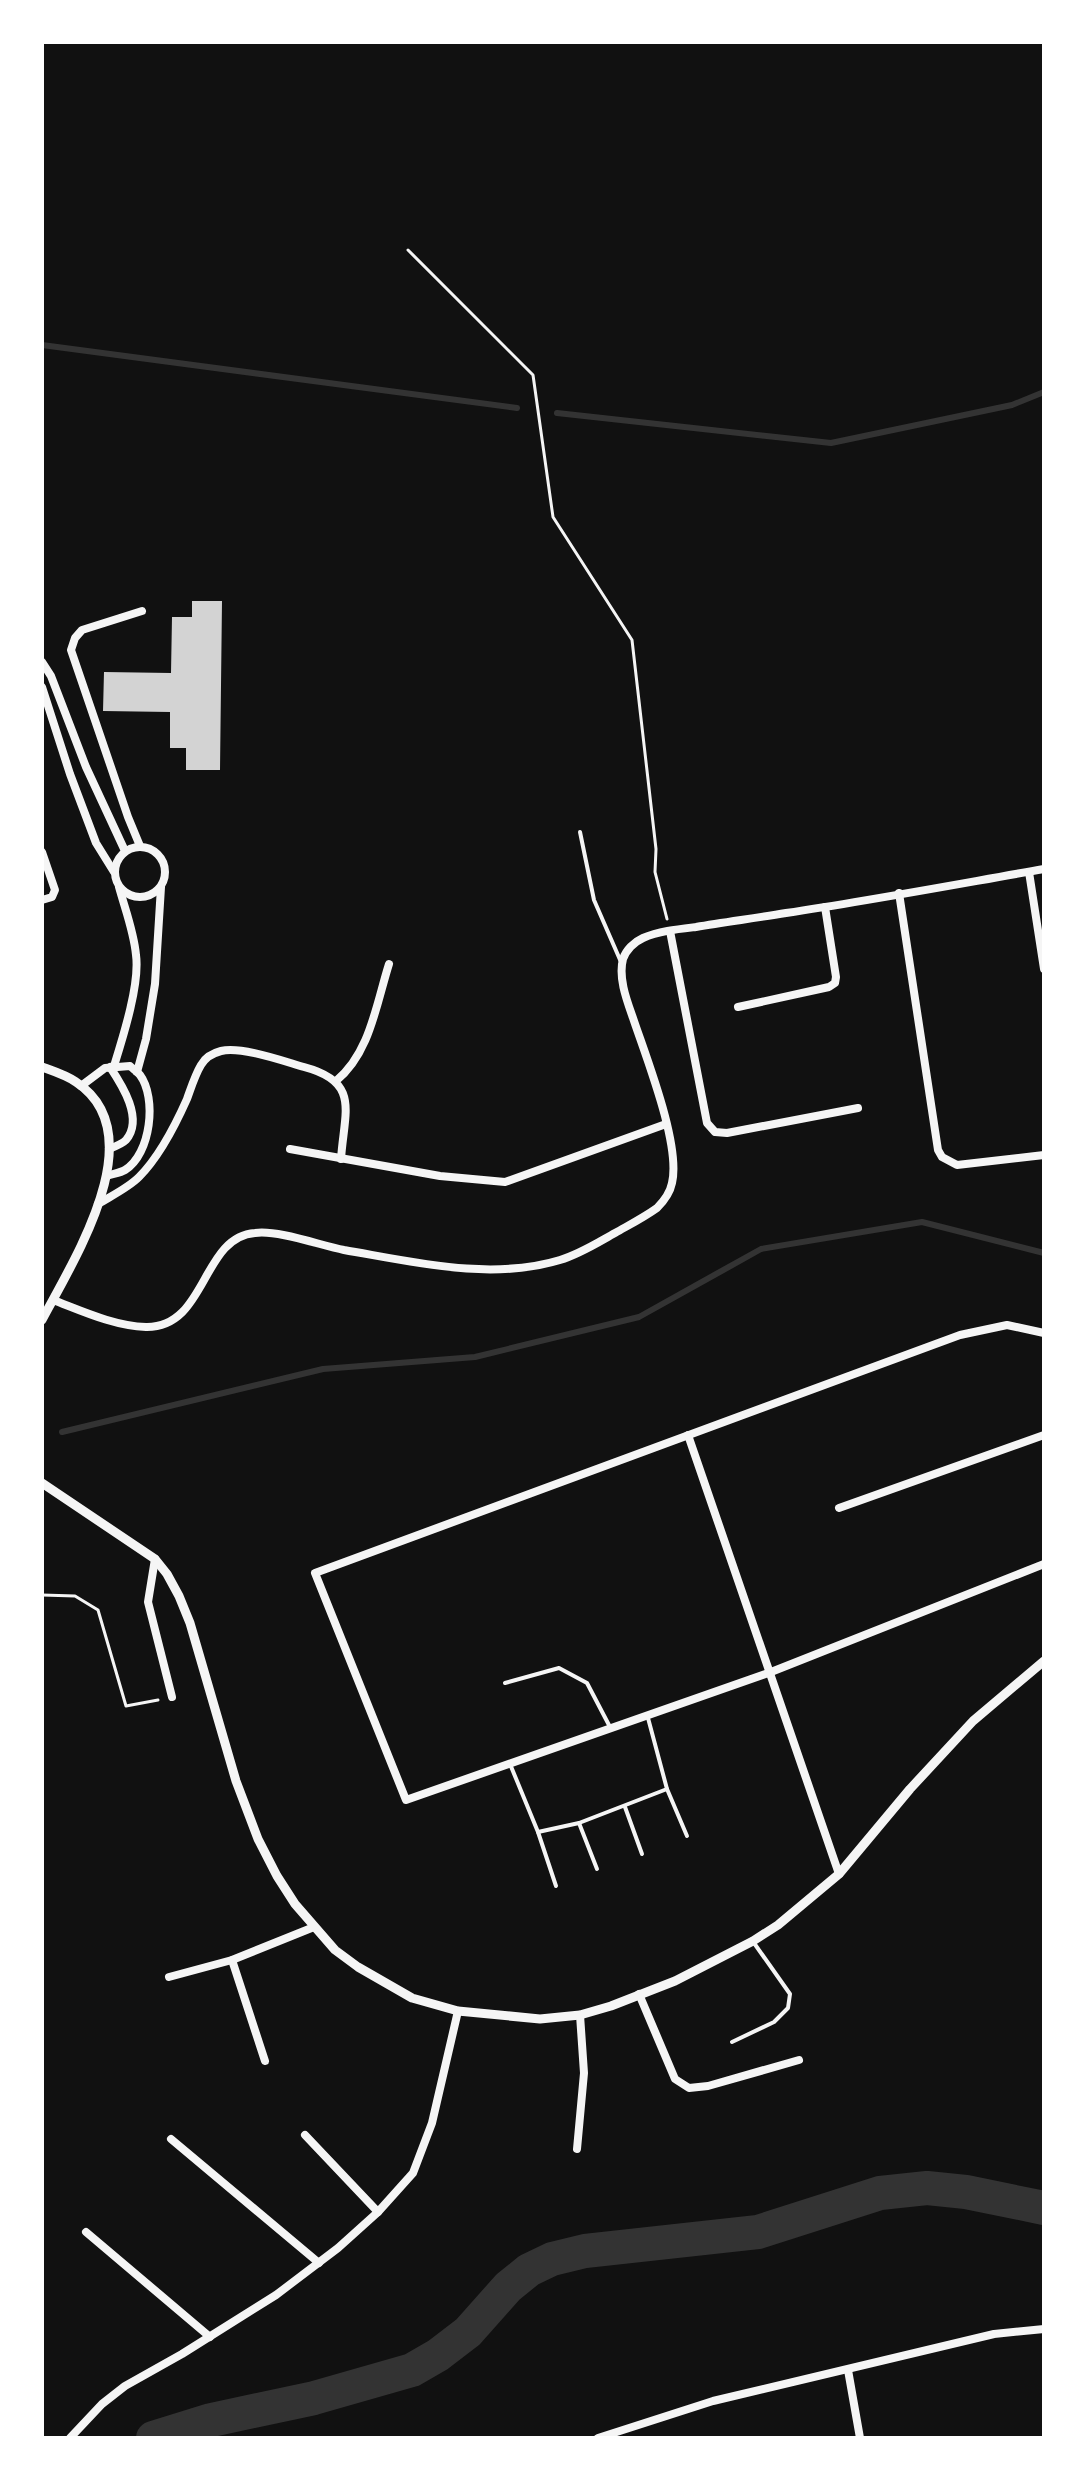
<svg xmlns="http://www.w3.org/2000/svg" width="1086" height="2480" font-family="Signika,sans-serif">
<rect width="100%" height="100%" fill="#111"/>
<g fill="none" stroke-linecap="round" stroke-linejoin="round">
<g stroke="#333" stroke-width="6">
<polyline points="42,345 517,408"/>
<polyline points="557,413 831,443 1012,405 1044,392"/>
<polyline points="62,1432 323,1369 475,1357 639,1317 761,1249 922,1222 1044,1253"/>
</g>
<polyline stroke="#333" stroke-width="34" points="153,2438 211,2420 314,2398 412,2370 438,2355 468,2332 508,2287 529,2270 552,2259 585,2251 758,2232 880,2193 927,2188 966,2192 1044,2208"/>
</g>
<polygon fill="#d3d3d3" points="192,601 222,601 220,770 186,770 186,748 170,748 170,712 103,711 104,672 171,673 172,617 192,617"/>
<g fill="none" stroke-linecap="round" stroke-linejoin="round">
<g stroke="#f5f5f5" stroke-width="3">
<polyline points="408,250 533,375 553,517 632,640 656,849 655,872 667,919"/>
<polyline points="42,1595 75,1596 98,1610 126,1706 158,1700"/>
</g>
<g stroke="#f5f5f5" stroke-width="4">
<polyline points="580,832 594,900 621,962"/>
<polyline points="505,1683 559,1668 587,1683 610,1727"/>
<polyline points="510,1764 538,1832 579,1823 667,1789 648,1718"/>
<polyline points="667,1789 687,1836"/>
<polyline points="625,1807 642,1854"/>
<polyline points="579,1823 597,1869"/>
<polyline points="538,1832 556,1886"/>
<polyline points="732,2042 774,2022 788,2008 790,1994 754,1943"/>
</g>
<g stroke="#f5f5f5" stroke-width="8">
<polyline points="42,662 51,676 86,767 125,851"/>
<polyline points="42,687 70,774 96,843 114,872"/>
<polyline points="140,846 128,817 71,650 75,638 82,630 142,611"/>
<circle cx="140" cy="872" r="25"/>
<polyline points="42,852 55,890 52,897 42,900"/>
<polyline points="1029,872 1044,969"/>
<polyline points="899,893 938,1150 942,1157 957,1165 1044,1155"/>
<polyline points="670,931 707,1123 715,1132 727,1133 858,1108"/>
<polyline points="738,1007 829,987 835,983 836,977 825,907"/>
<path d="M 114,1066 C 123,1037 140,984 136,955 C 134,932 125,909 119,887"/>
<polyline points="137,1072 146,1039 155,984 161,887"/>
<path d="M 336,1081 C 370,1053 376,1005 389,964"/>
<path d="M 81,1086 L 105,1068 L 130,1066 C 133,1069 137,1071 140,1075 C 157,1098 151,1154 125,1170 C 120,1173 112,1174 107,1176"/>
<path d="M 109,1149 C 114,1147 122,1144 126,1140 C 144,1119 122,1085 110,1067"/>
<polyline points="290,1149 440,1176 505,1182 666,1124"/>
<path d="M 98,1204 C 111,1196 128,1188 139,1177 C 160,1156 175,1126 187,1099 C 191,1088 195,1075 201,1065 C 205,1058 213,1053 221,1051 C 241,1046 283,1061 304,1067 C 361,1082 344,1112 341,1159"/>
<path d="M 53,1300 C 82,1311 114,1326 146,1327 C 207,1328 201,1237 255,1233 C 279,1230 319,1245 344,1250 C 414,1262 491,1281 560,1260 C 580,1254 597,1243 615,1233 C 629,1225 643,1218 657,1208 C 664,1201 670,1193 672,1183 C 681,1145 646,1057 633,1018 C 627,1001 618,978 623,959 C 626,950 634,942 643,938 C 659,931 679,929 696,927 C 726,922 756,918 786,913 C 873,900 958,884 1044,869"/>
<polyline points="1044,1333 1007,1325 960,1335 315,1573 406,1800 771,1672 1044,1564"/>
<polyline points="688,1435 839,1874"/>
<polyline points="839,1508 1044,1435"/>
<polyline points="155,1559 148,1602 172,1697"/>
<polyline points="232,1960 265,2061"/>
<polyline points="169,1977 232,1960 314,1927"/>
<polyline points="639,1994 675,2079 689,2088 708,2086 799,2060"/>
<polyline points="305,2135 378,2212"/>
<polyline points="171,2139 319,2263"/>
<polyline points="577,2149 584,2073 580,2015"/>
<polyline points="86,2232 210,2337"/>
<polyline points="848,2370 860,2438"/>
<polyline points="70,2438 102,2404 125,2386 182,2354 276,2295 338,2248 378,2212 413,2173 432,2123 458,2011"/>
<polyline points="598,2438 713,2401 994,2334 1044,2329"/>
</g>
<g stroke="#f5f5f5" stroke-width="9">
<path d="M 42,1067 C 53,1071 66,1075 76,1082 C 155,1134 73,1261 42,1320"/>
<polyline points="42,1483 155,1559 167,1574 179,1596 190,1623 236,1781 258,1839 277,1876 295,1904 335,1950 358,1967 412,1998 458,2011 540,2019 580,2015 611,2006 675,1981 753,1941 778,1925 839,1874 910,1789 973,1721 1044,1661"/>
</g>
</g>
<rect width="1086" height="2480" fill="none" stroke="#ffffff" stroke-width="88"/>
</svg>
